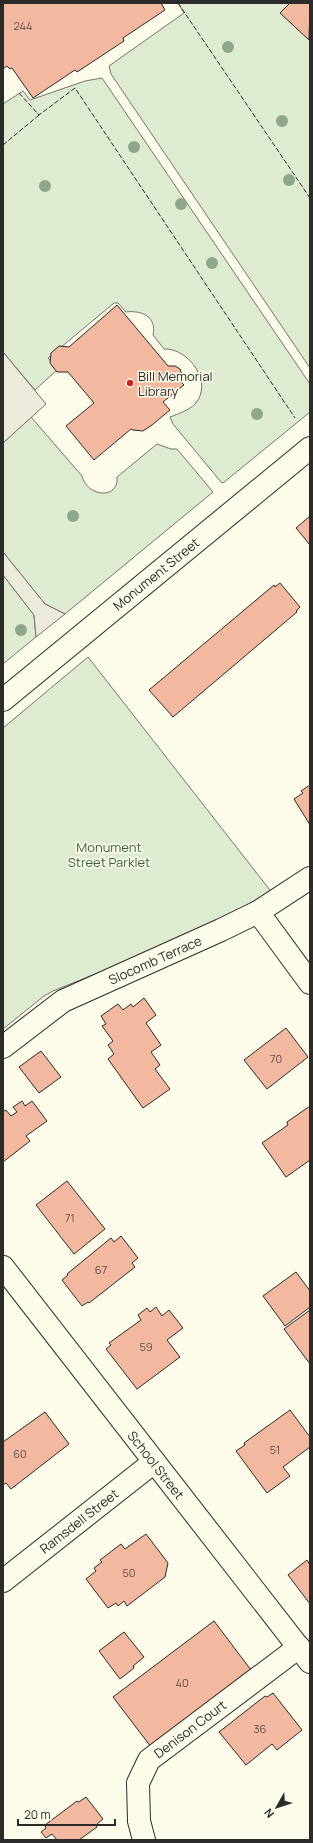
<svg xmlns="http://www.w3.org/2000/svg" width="313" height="1843" font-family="Manrope,sans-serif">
<rect width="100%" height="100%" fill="#fdfbea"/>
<g fill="#deebd1" stroke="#74746e">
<polygon points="178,3 310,3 310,368 111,74 109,66 184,13"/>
<path d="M 102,78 L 310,384 L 310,412 L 223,483 L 221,482 L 173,424 L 170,417 C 178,414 189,410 195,404 C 214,383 189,348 164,349 L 153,335 C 157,317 142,310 126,312 L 118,303 L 114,303 L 48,358 L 57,370 L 35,390 L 3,352 L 3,104 L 23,91 L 30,100 L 85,81 Z"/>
<path d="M 31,417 L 82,476 C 87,497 119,500 117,477 L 157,444 L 171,449 L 177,449 L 213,492 L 65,614 L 45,604 L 3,552 L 3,443 Z"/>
<polygon points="3,575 34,615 36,637 3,664"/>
<polygon points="88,657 273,894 192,935 53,991 44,996 3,1029 3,728"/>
</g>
<g fill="#eceadb" stroke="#74746e">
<polygon points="3,352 46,404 3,443"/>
<polygon points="3,552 45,604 65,614 36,637 34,615 3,575"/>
</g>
<g fill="#f2b8a0" stroke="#2b2b2b">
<polygon points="3,3 161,3 165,10 123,38 124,41 77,72 75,70 33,98 12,68 10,69 7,66 3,69"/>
<polygon points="290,3 310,3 309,40 280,13"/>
<polygon points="117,305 168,366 175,366 180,369 182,375 181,382 184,385 163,402 170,410 152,425 143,431 133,430 131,429 94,460 66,426 94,403 68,372 57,372 50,363 51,353 59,346 69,347"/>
<polygon points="310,516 310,545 296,528"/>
<polygon points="280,583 300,607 296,611 297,612 173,717 149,690 274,585 275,587"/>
<polygon points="310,785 310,825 294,799 303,793 301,791"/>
<polygon points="144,998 156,1015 146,1023 161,1045 151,1052 160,1065 155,1069 170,1089 143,1108 108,1059 114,1054 108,1045 113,1041 102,1026 106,1024 101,1016 118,1004 123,1010 131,1004 133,1007"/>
<polygon points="286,1028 308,1057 267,1089 244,1060"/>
<polygon points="41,1051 61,1077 39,1093 19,1067"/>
<polygon points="22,1101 25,1106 32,1101 47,1121 26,1136 30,1141 3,1162 3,1112 6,1110 11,1116 17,1112 13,1107"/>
<polygon points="310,1106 310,1160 286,1177 262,1143 288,1125 287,1122"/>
<polygon points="67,1181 105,1229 74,1254 36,1205"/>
<polygon points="121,1236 138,1258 132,1263 135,1267 89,1303 88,1302 82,1306 62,1280 68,1275 67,1274 111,1238 114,1242"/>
<polygon points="296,1272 310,1291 310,1307 285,1326 263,1296"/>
<polygon points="156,1307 162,1316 169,1310 183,1328 167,1340 180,1357 137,1389 106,1349 111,1345 109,1343 141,1320 138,1315 147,1308 150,1312"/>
<polygon points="310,1310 310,1364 284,1329"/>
<polygon points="290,1410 310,1437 310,1447 283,1467 290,1476 267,1493 236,1451 245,1445 244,1443"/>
<polygon points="45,1412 69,1444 11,1489 6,1483 3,1485 3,1442"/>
<polygon points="146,1534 168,1563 165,1577 127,1606 124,1601 118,1606 116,1603 108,1608 86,1579 96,1571 94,1568 102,1562 100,1560 121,1544 125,1549"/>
<polygon points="307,1560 310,1565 310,1604 288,1575"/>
<polygon points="214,1621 251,1670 151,1747 113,1697"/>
<polygon points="124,1632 144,1657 133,1666 134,1668 120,1679 99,1651"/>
<polygon points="273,1693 302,1730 277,1750 272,1744 246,1765 219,1732 265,1696 267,1697"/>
<polygon points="86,1797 103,1819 96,1825 97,1827 79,1840 57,1840 52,1834 46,1838 41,1832 46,1828 45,1825 77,1801 79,1802"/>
</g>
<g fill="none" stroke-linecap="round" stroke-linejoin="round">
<defs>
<g id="street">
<polyline points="3,700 310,448"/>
<polyline points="258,912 310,983"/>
<polyline points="3,1047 63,1001 221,930 258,912 310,878"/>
<polyline points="3,1267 310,1662"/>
<polyline points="3,1581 154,1462"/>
<polyline points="144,1840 139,1821 138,1783 149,1760 299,1647"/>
</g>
</defs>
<use href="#street" stroke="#2b2b2b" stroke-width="24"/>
<use href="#street" stroke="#fdfbea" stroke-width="22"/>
<g stroke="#2b2b2b" stroke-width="1" stroke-dasharray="5 2" stroke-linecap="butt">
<polyline points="178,3 310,198"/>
<polyline points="19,93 39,115 75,88 295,418"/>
<polyline points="3,145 39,115"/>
</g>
</g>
<g fill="#8ea78a">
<circle cx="228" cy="47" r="6"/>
<circle cx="282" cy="121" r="6"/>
<circle cx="134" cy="147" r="6"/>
<circle cx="289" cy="180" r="6"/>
<circle cx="45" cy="186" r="6"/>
<circle cx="181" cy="204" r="6"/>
<circle cx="212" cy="263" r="6"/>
<circle cx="257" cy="414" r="6"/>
<circle cx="73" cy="516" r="6"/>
<circle cx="21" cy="630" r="6"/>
</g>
<circle fill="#c62828" stroke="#fdfbea" stroke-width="1.5" cx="130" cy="383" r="4"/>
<g text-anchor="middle" stroke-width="3" stroke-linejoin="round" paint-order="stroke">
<g font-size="11" fill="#5d4e48">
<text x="23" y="30">244</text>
<text x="276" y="1063">70</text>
<text x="70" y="1222">71</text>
<text x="101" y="1274">67</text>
<text x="146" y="1351">59</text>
<text x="275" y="1454">51</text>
<text x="20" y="1458">60</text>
<text x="129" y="1577">50</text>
<text x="182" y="1687">40</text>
<text x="260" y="1733">36</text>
</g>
<g font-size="13" fill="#2b2b2b" stroke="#fdfbea" text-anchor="start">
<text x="138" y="381">Bill Memorial<tspan x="138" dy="15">Library</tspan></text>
</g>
<g font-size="13" fill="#2b2b2b" stroke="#fdfbea">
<text transform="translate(156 574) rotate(-39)" y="5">Monument Street</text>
<text transform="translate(155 960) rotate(-24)" y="5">Slocomb Terrace</text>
<text transform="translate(156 1465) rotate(52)" y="5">School Street</text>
<text transform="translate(79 1521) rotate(-38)" y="5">Ramsdell Street</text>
<text transform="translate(190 1729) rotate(-37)" y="5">Denison Court</text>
</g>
<g font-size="13" fill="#34623c" stroke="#fdfbea">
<text x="109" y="852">Monument<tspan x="109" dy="15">Street Parklet</tspan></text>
</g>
</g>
<rect width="313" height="1843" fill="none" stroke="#2b2b2b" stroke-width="8"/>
<g transform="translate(277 1807) rotate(231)" stroke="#fdfbea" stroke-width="3" paint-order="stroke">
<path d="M0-3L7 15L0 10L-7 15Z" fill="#2b2b2b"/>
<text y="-6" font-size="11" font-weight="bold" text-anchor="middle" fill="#2b2b2b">N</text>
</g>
<path d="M18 1819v6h97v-6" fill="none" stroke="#2b2b2b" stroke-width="2"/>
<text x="24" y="1819" font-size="12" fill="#2b2b2b" stroke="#fdfbea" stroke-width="3" paint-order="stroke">20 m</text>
</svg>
